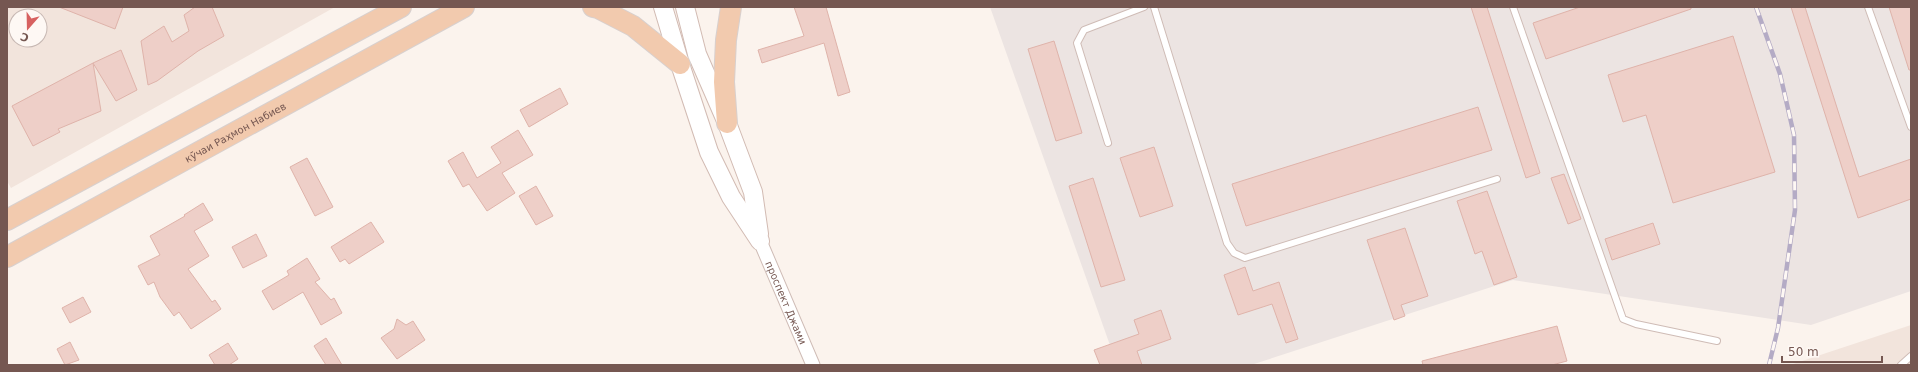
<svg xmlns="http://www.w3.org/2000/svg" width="1918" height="372" font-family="'DejaVu Sans',sans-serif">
<rect width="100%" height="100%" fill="#fbf3ed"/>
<g fill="#f2e4dc" fill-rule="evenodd">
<path d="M 7,7 L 335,7 L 11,188 L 7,181 ZM 16,16 L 40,16 L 40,40 L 16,40 Z"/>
<polygon points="1911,325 1911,365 1789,365 1790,365"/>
</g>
<polygon fill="#ece4e2" points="990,7 1911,7 1911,291 1811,325 1513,280 1251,365 1117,365"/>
<g fill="#eecfc8" stroke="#dfb3aa">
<polygon points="59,7 123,7 115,29"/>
<polygon points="195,7 212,7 224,36 198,51 157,81 148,85 141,41 164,26 172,42 189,31 184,15"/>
<polygon points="794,7 826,7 850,92 838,96 824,43 762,63 758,50 804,36"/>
<polygon points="1471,7 1487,7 1540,173 1526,178"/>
<polygon points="1580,7 1691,7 1691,9 1546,59 1533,23"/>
<polygon points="1791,7 1805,7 1859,177 1911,159 1911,199 1858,218"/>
<polygon points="1889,7 1911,7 1911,70 1909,70"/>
<polygon points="1733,36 1775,172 1673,203 1646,115 1623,122 1608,75"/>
<polygon points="1054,41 1082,133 1056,141 1028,49"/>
<polygon points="121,50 137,90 116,101 93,63"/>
<polygon points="93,63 101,111 58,129 60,132 33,146 12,106"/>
<polygon points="560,88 568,104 529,127 520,110"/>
<polygon points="1478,107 1492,150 1246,226 1232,184"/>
<polygon points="518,130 533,155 502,173 515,193 487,211 469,184 463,187 448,161 463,152 477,178 501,163 491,147"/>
<polygon points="1154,147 1173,206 1140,217 1120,158"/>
<polygon points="307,158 333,207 315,216 290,167"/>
<polygon points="1564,174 1581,219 1568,224 1551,178"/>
<polygon points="1093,178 1125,280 1101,287 1069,186"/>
<polygon points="536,186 553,216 536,225 519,196"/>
<polygon points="1487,191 1517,277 1494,285 1482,251 1475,254 1457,201"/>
<polygon points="203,203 213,220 194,231 209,256 188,269 212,302 215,300 221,309 191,329 179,312 174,316 160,297 154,282 148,285 138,266 160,255 150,236 185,216 184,215"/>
<polygon points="371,222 384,242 349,264 345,259 340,262 331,247"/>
<polygon points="1653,223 1660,244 1612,260 1605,239"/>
<polygon points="1405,228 1428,296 1401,305 1405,316 1394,320 1367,240"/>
<polygon points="256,234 267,256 243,268 232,247"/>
<polygon points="307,258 320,279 315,282 331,300 334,298 342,313 321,325 303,292 273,310 262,291 289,275 287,271"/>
<polygon points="1245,267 1253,291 1279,282 1298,339 1286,343 1272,304 1238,315 1224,275"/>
<polygon points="83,297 91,312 70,323 62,308"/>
<polygon points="1161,310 1171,339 1137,351 1142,365 1100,365 1094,350 1139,334 1134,320"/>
<polygon points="397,319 406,325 413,321 425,340 397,359 381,338 394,329"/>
<polygon points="1557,326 1567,361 1552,365 1423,365 1422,361"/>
<polygon points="326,338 342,365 326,365 314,346"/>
<polygon points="70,342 79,360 65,365 57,349"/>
<polygon points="228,343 238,359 229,365 215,365 209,355"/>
</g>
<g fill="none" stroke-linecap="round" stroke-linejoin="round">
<defs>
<g id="lane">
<polyline points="1154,7 1227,243 1234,253 1245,258 1497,179"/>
<polyline points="1513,7 1623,319 1636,324 1717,341"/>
<polyline points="1868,7 1911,127"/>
<polyline points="1108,143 1077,43 1084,30 1144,7"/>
<polyline points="1901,365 1911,356"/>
</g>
<g id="street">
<path id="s1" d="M 760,241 L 813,365"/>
</g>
<g id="secondary">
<polyline points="663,7 680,64 709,152 731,197 760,241"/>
<polyline points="685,7 697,54 727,123 753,192 759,234"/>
</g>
<g id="primary">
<polyline points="593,7 598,8 633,26 680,64"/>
<polyline points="727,123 724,82 726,40 731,7"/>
<polyline points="7,220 401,7"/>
<path id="s2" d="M 7,257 L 464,7"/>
</g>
</defs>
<use href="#lane" stroke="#cfbcb6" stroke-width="8"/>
<use href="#street" stroke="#cfbcb6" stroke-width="15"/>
<use href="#secondary" stroke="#d2bbb3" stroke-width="20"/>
<use href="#primary" stroke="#d8d0ce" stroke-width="22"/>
<use href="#lane" stroke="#fff" stroke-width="6"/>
<use href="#street" stroke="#fff" stroke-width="13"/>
<use href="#secondary" stroke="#fff" stroke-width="18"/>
<use href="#primary" stroke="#f2caae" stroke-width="20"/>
<defs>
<polyline id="rail" points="1756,7 1780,74 1794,135 1795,210 1778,328 1769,365"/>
</defs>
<use href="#rail" stroke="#b4abc5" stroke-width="4.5"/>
<use href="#rail" stroke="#fef8f4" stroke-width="3" stroke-dasharray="9" stroke-linecap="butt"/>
</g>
<g text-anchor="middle" stroke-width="3.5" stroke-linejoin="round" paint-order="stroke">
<g font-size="10" fill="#755751" stroke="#fef8f4">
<text dy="4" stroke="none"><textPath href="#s2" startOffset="260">кӯчаи Раҳмон Набиев</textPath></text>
<text dy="4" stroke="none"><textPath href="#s1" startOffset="67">проспект Джами</textPath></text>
</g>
</g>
<rect width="1918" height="372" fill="none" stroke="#755751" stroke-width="16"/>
<g transform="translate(28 28) rotate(200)"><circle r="19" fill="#fef8f4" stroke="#c7b8b3"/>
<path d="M0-3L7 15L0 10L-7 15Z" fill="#d76160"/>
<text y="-6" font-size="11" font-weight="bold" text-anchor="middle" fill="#755751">С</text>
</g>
<path d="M1782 356v6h100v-6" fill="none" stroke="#755751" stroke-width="2"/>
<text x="1788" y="356" font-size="12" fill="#755751" stroke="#fef8f4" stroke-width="3" paint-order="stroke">50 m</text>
</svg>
